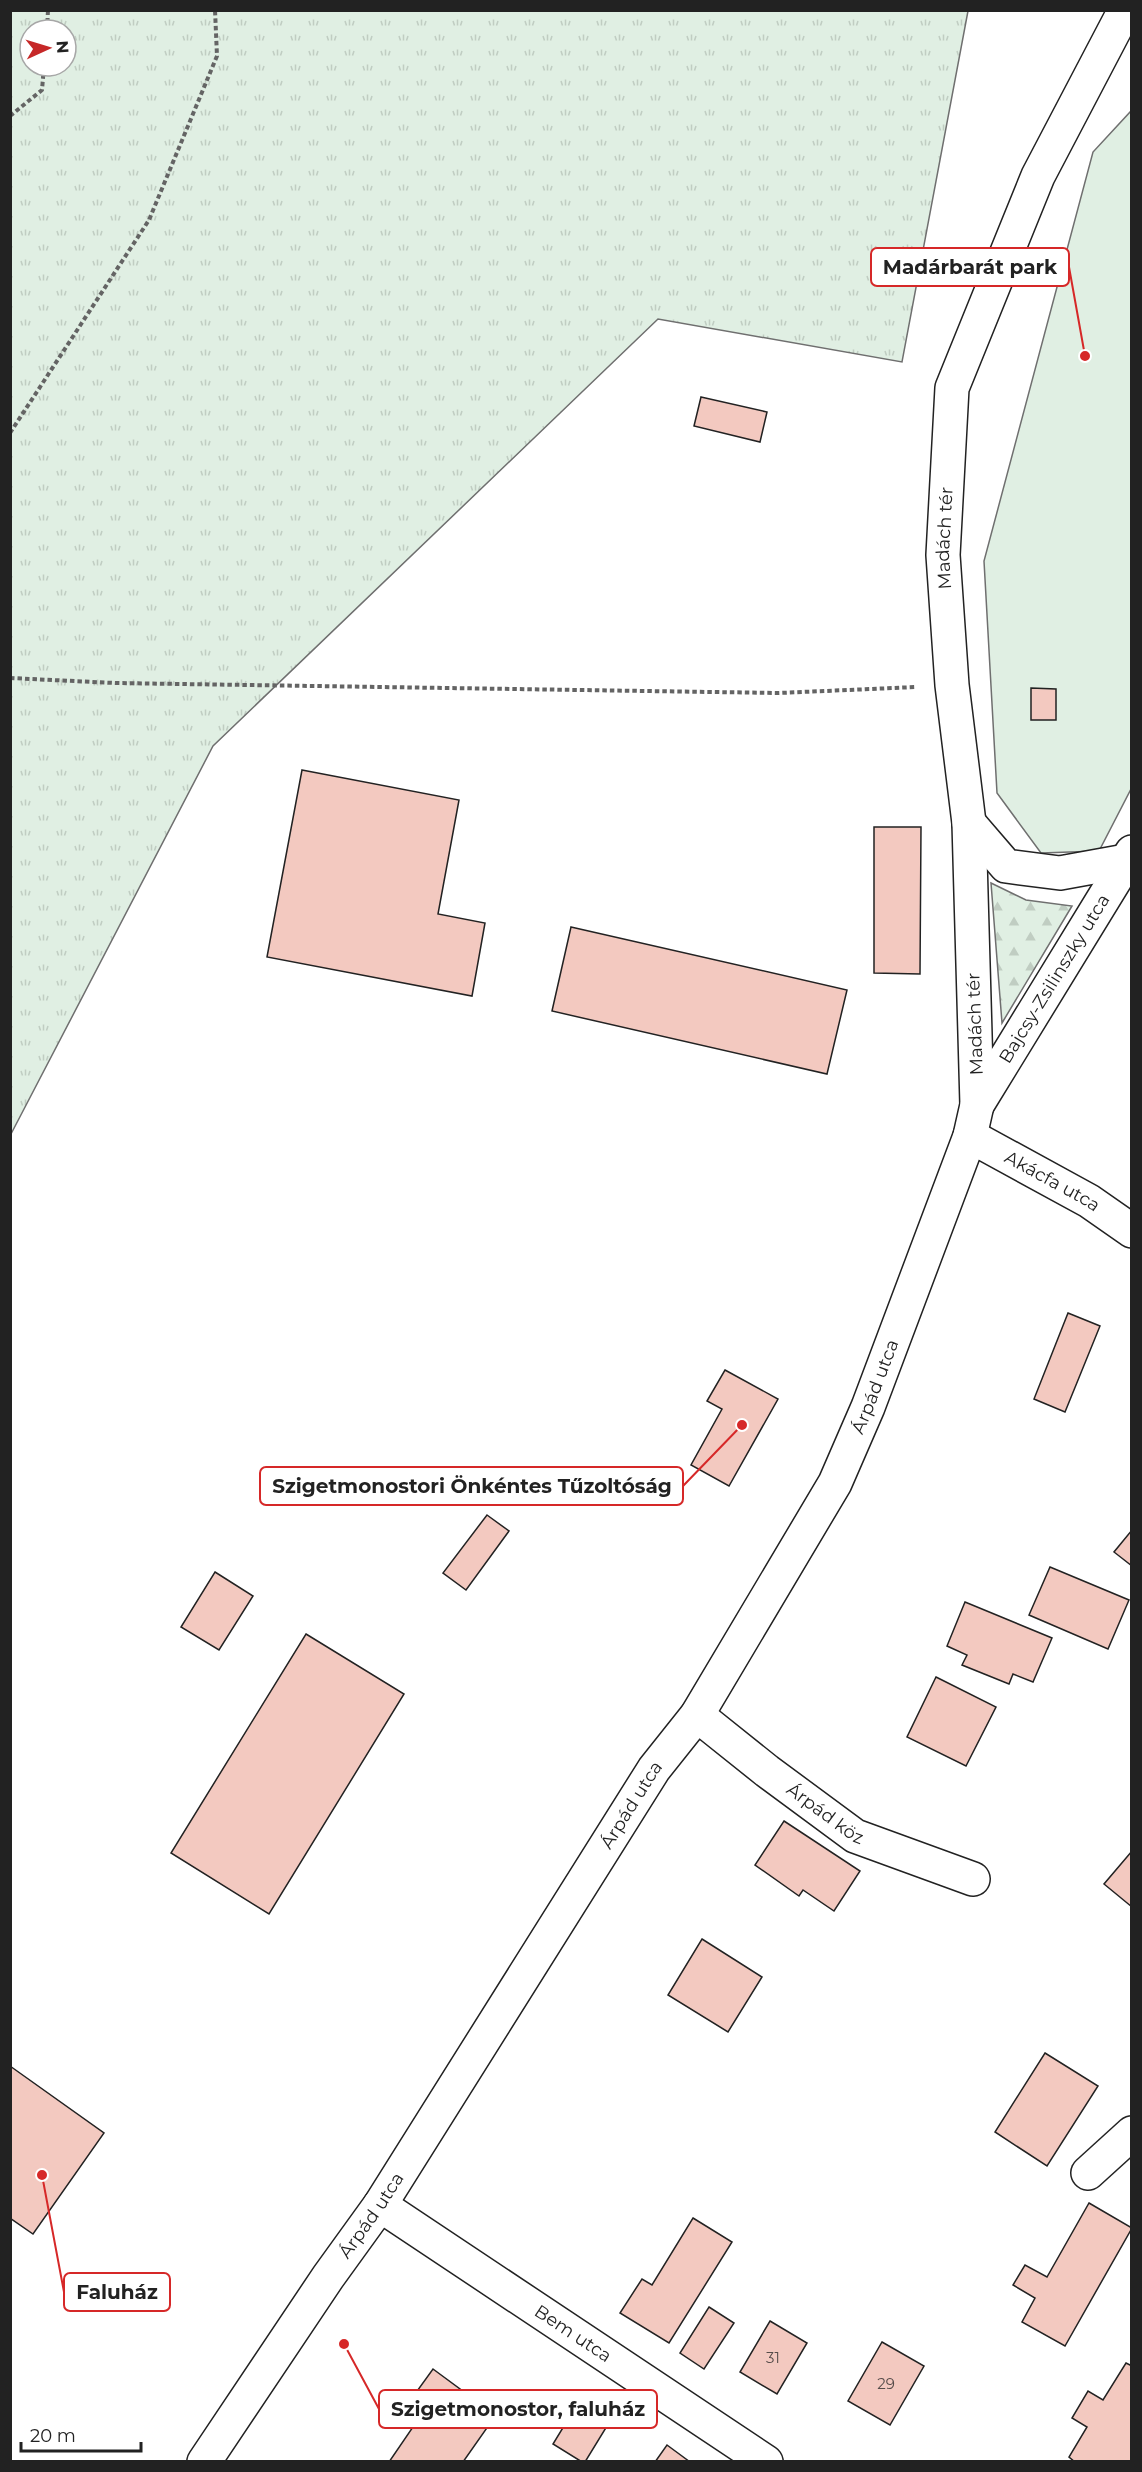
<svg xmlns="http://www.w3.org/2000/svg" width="1142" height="2472" font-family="Montserrat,sans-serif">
<defs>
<pattern id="grass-tufts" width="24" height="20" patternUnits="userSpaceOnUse" patternTransform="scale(1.5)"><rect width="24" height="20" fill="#e0efe3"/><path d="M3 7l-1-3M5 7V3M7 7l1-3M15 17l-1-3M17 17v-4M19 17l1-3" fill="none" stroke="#c0cdc2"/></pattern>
<pattern id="forest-firs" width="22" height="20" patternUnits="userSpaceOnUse" patternTransform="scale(1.5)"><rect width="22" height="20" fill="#e0efe3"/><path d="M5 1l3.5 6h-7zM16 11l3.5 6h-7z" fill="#c0cdc2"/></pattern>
</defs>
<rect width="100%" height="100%" fill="#fff"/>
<path fill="url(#grass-tufts)" stroke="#6f6f6f" stroke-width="1.5" fill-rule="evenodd" d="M 11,10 L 968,11 L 902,362 L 658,319 L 213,746 L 11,1134 ZM 30,30 L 66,30 L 66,66 L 30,66 Z"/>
<polygon fill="url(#forest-firs)" stroke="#6f6f6f" stroke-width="1.5" points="991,883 1026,900 1072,906 1002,1023"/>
<polygon fill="#e0efe3" stroke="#6f6f6f" stroke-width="1.5" points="1131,111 1132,787 1099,851 1041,853 997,793 984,561 1093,152"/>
<g fill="#f3c9c0" stroke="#222" stroke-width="1.5">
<polygon points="701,397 767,412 760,442 694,426"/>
<polygon points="1031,688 1056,689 1056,720 1031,720"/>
<polygon points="302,770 459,800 438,914 485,923 472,996 267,957"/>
<polygon points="874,827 921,827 920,974 874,973"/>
<polygon points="571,927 847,990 827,1074 552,1011"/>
<polygon points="1068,1313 1100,1326 1065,1412 1034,1399"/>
<polygon points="725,1370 778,1399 729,1486 691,1465 722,1409 707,1401"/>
<polygon points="487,1515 509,1531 466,1590 443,1573"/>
<polygon points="1132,1530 1132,1566 1114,1552"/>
<polygon points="1050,1567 1129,1600 1108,1649 1029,1615"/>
<polygon points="215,1572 253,1596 219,1650 181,1627"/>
<polygon points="965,1602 1052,1638 1033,1682 1013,1674 1009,1684 962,1665 967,1655 947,1646"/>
<polygon points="306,1634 404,1694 269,1914 171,1853"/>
<polygon points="936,1677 996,1707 966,1766 907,1737"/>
<polygon points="784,1821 860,1871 834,1911 803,1890 799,1896 755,1865"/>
<polygon points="1132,1851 1132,1907 1104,1884"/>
<polygon points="702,1939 762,1977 728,2032 668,1995"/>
<polygon points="1045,2053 1098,2086 1047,2166 995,2132"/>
<polygon points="10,2066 104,2133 33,2234 10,2218"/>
<polygon points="1089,2203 1132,2228 1065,2346 1022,2322 1035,2298 1013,2285 1025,2265 1047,2277"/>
<polygon points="693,2218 732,2242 669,2343 620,2313 642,2279 652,2285"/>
<polygon points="709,2307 734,2323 704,2369 680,2353"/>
<polygon points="770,2321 807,2343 777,2394 740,2372"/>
<polygon points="882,2342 924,2366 890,2425 848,2401"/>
<polygon points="1126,2363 1132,2366 1132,2462 1075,2462 1069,2457 1087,2427 1072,2418 1088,2391 1103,2400"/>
<polygon points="433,2369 483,2406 476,2415 489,2425 463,2462 389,2462 413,2427 399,2416"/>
<polygon points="584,2393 615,2413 585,2462 582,2462 553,2444"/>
<polygon points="667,2445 690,2462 655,2462"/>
</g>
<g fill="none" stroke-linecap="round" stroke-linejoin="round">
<defs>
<g id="street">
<polyline points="969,823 1006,866 1060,873 1126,861 1132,864"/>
<path id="s1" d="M 977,1105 L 1132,852"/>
<path id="s2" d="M 970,1136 L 1089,1201 L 1132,1231"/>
<path id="s3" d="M 697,1715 L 767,1771 L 855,1836 L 973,1879"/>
<polyline points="1088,2173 1132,2133"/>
<path id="s4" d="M 380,2205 L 766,2462"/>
<path id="s5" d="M 204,2462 L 328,2277 L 380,2205 L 654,1769 L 697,1715 L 835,1483 L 868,1407 L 970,1136 L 977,1105 L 969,823 L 952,685 L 943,555 L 952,388 L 1038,176 L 1125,10"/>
</g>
</defs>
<use href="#street" stroke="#222" stroke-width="36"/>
<g stroke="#646464" stroke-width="4" stroke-dasharray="4.5 3" stroke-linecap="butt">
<polyline points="47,30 48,10"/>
<polyline points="10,116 42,90 44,66"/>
<polyline points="10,433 149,220 217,56 215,10"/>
<polyline points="10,678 115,683 779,693 916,687"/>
</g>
<use href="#street" stroke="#fff" stroke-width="33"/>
</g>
<g text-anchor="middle" stroke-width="4.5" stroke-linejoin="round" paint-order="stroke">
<g font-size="15" fill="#564c4a">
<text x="773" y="2363">31</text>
<text x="886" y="2389">29</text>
</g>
<g font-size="18" fill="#222" stroke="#fff">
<text dy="6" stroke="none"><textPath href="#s5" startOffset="2138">Madách tér</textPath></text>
<text dy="6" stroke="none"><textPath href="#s1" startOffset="148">Bajcsy-Zsilinszky utca</textPath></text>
<text transform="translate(975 1024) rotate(-92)" y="6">Madách tér</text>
<text dy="6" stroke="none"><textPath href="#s2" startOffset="94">Akácfa utca</textPath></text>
<text dy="6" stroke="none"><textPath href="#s5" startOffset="1270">Árpád utca</textPath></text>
<text dy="6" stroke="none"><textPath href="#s5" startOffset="784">Árpád utca</textPath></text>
<text dy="6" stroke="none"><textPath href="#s3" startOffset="162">Árpád köz</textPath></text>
<text dy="6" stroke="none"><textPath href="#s5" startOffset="298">Árpád utca</textPath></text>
<text dy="6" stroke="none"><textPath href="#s4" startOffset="232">Bem utca</textPath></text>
</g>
</g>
<path fill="none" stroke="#d62828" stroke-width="2" d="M1085 356L1069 267M742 1425L683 1486M42 2175L64 2292M344 2344L379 2409"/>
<g fill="#d62828" stroke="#fff" stroke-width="2">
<circle cx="1085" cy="356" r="6"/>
<circle cx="742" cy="1425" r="6"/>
<circle cx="42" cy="2175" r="6"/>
<circle cx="344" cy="2344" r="6"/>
</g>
<g fill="#fff" stroke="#d62828" stroke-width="2">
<rect x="871" y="248" width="198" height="38" rx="6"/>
<rect x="260" y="1467" width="423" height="38" rx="6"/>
<rect x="64" y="2273" width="106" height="38" rx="6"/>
<rect x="379" y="2390" width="278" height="38" rx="6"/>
</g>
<g font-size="20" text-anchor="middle" font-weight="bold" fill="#222">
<text x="970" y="274">Madárbarát park</text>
<text x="472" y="1493">Szigetmonostori Önkéntes Tűzoltóság</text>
<text x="117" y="2299">Faluház</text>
<text x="518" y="2416">Szigetmonostor, faluház</text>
</g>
<rect width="1142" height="2472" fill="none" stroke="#222222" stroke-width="24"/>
<g transform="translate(48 48) rotate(86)"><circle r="28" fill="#ffffff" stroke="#a7a7a7" stroke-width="1.5"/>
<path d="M0-4.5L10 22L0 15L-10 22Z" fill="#c62828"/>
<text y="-9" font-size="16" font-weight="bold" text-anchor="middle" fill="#222222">N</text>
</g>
<path d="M21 2442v9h120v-9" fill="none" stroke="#222222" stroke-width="3"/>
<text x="30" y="2442" font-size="18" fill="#222222" stroke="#ffffff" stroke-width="4.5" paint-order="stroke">20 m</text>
</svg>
